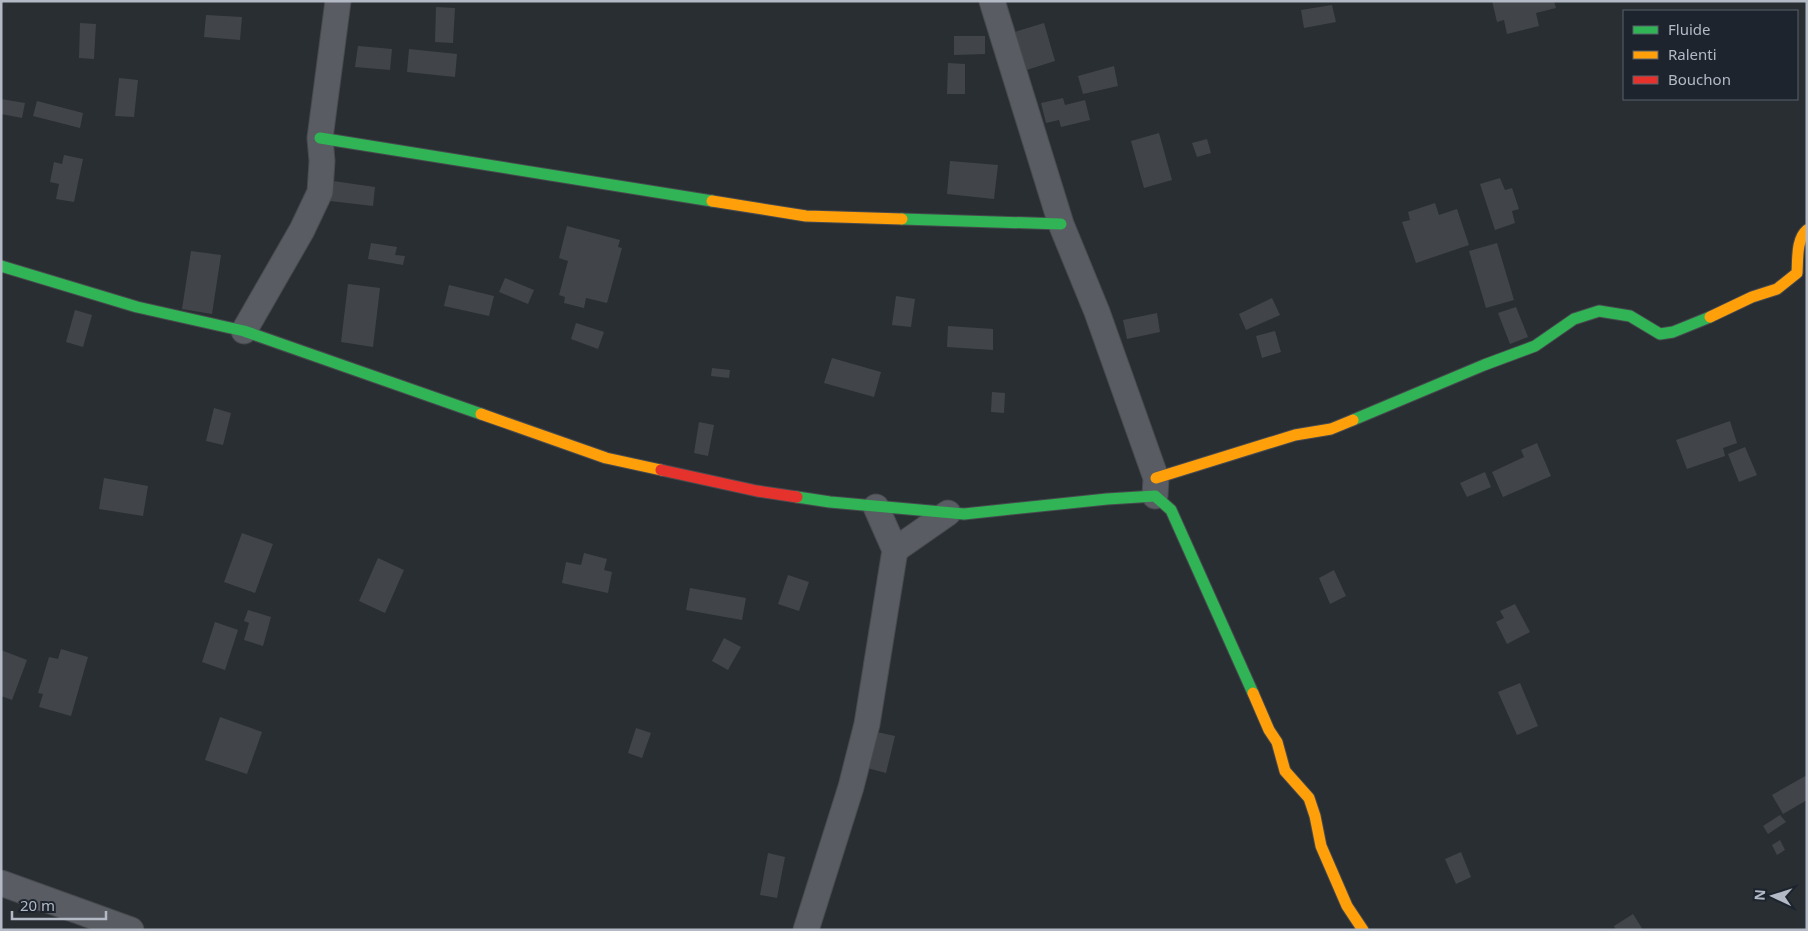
<svg xmlns="http://www.w3.org/2000/svg" width="1808" height="931" font-family="'Noto Sans',sans-serif">
<rect width="100%" height="100%" fill="#292e33"/>
<g fill="#41454a">
<polygon points="1492,1 1554,1 1556,8 1536,13 1539,26 1507,34 1504,20 1497,22"/>
<polygon points="1332,5 1336,22 1304,28 1301,10"/>
<polygon points="436,7 455,8 453,43 435,42"/>
<polygon points="206,15 242,17 240,40 204,37"/>
<polygon points="80,23 96,24 94,59 79,58"/>
<polygon points="1044,23 1055,61 1017,73 1005,35"/>
<polygon points="954,36 985,36 985,54 954,55"/>
<polygon points="358,46 392,49 390,70 355,67"/>
<polygon points="409,49 457,54 455,77 407,72"/>
<polygon points="948,63 965,64 965,94 947,94"/>
<polygon points="1114,66 1118,86 1083,94 1078,76"/>
<polygon points="119,78 138,80 134,117 115,116"/>
<polygon points="1063,98 1065,105 1085,100 1090,120 1061,127 1059,120 1046,123 1041,103"/>
<polygon points="1,99 25,103 22,118 1,114"/>
<polygon points="37,101 83,113 80,128 33,116"/>
<polygon points="1159,133 1172,180 1144,188 1131,141"/>
<polygon points="1207,139 1211,153 1197,157 1192,143"/>
<polygon points="64,155 83,159 74,202 56,199 59,184 50,182 54,162 62,164"/>
<polygon points="950,161 998,165 994,199 947,194"/>
<polygon points="1500,178 1505,190 1512,188 1519,209 1512,211 1515,223 1495,230 1480,184"/>
<polygon points="333,181 375,187 373,206 330,201"/>
<polygon points="1435,203 1439,215 1457,209 1469,245 1416,263 1402,222 1410,220 1408,212"/>
<polygon points="567,226 620,240 618,247 622,248 607,303 586,298 584,308 564,303 565,297 559,295 568,261 559,258"/>
<polygon points="371,243 397,247 395,255 405,256 403,265 368,259"/>
<polygon points="1497,243 1514,300 1486,308 1469,251"/>
<polygon points="191,251 221,255 212,314 182,309"/>
<polygon points="505,278 534,290 528,304 499,292"/>
<polygon points="348,284 380,288 373,347 341,342"/>
<polygon points="449,285 494,296 489,316 444,306"/>
<polygon points="896,296 915,299 911,327 892,325"/>
<polygon points="1272,298 1280,315 1246,330 1239,314"/>
<polygon points="1516,307 1528,337 1510,344 1498,313"/>
<polygon points="75,310 92,315 83,347 66,342"/>
<polygon points="1157,313 1160,332 1127,339 1123,320"/>
<polygon points="576,323 604,332 598,349 571,339"/>
<polygon points="948,326 993,329 993,350 947,347"/>
<polygon points="1275,331 1281,352 1262,358 1256,336"/>
<polygon points="832,358 881,372 874,397 824,383"/>
<polygon points="712,368 730,370 729,378 711,376"/>
<polygon points="992,392 1005,393 1004,413 991,412"/>
<polygon points="214,408 231,413 223,445 206,441"/>
<polygon points="1730,421 1737,443 1723,448 1725,456 1687,469 1676,440"/>
<polygon points="699,422 714,425 708,456 694,453"/>
<polygon points="1537,443 1551,476 1503,497 1492,472 1524,457 1521,450"/>
<polygon points="1745,447 1757,475 1739,482 1728,454"/>
<polygon points="1485,472 1491,487 1467,497 1460,483"/>
<polygon points="104,478 148,486 143,516 99,509"/>
<polygon points="242,533 273,544 255,593 224,582"/>
<polygon points="584,553 607,559 604,570 612,572 608,593 562,583 566,562 581,565"/>
<polygon points="378,558 404,570 385,613 359,601"/>
<polygon points="1334,570 1346,596 1330,604 1319,578"/>
<polygon points="788,575 809,582 799,611 778,604"/>
<polygon points="690,588 746,598 742,620 686,610"/>
<polygon points="1515,604 1530,632 1507,644 1496,622 1504,618 1500,611"/>
<polygon points="248,610 271,617 263,646 244,640 249,623 244,621"/>
<polygon points="215,622 238,630 225,670 202,662"/>
<polygon points="724,638 741,647 728,670 712,661"/>
<polygon points="61,649 88,657 71,716 39,707 43,694 38,693 49,657 58,659"/>
<polygon points="1,650 27,660 12,700 1,696"/>
<polygon points="1520,683 1538,726 1517,735 1498,692"/>
<polygon points="220,717 262,732 247,774 205,760"/>
<polygon points="636,728 651,733 642,758 628,753"/>
<polygon points="877,732 895,736 886,773 867,768"/>
<polygon points="1807,775 1807,800 1783,814 1772,795"/>
<polygon points="1780,815 1786,822 1768,834 1763,826"/>
<polygon points="1780,840 1785,850 1777,855 1772,845"/>
<polygon points="1461,852 1471,877 1456,884 1445,859"/>
<polygon points="768,853 785,857 777,898 760,895"/>
<polygon points="1633,914 1643,930 1616,930 1614,926"/>
</g>
<g fill="none" stroke-linecap="round" stroke-linejoin="round">
<defs>
<g id="street">
<polyline points="992,1 1061,224 1097,312 1156,478 1155,496"/>
<polyline points="244,331 302,230 320,192 322,161 320,138 338,1"/>
<polyline points="895,550 948,513"/>
<polyline points="1,883 131,930"/>
<polyline points="806,930 851,787 867,724 895,550 876,507"/>
</g>
<g id="fast">
<polyline points="320,138 712,201"/>
<polyline points="902,219 1061,224"/>
<polyline points="1,266 137,307 244,331 481,414"/>
<polyline points="1353,420 1484,365 1535,346 1574,319 1599,311 1630,316 1660,334 1673,332 1710,317"/>
<polyline points="797,497 830,502 964,514 1107,499 1155,496 1171,510 1253,693"/>
</g>
<g id="slow">
<polyline points="712,201 806,216 902,219"/>
<path d="M 1710,317 L 1752,297 L 1777,289 L 1797,273 C 1798,260 1796,239 1807,230"/>
<polyline points="481,414 606,458 661,470"/>
<polyline points="1156,478 1295,435 1331,429 1353,420"/>
<polyline points="1253,693 1269,730 1277,742 1285,771 1309,798 1315,816 1321,846 1347,906 1363,930"/>
</g>
<polyline id="jam" points="661,470 757,491 797,497"/>
</defs>
<use href="#street" stroke="#474a4e" stroke-width="27"/>
<use href="#fast" stroke="#474a4e" stroke-width="13"/>
<use href="#slow" stroke="#474a4e" stroke-width="13"/>
<use href="#jam" stroke="#474a4e" stroke-width="13"/>
<use href="#street" stroke="#595c62" stroke-width="25"/>
<use href="#fast" stroke="#30b455" stroke-width="11"/>
<use href="#slow" stroke="#ff9f0a" stroke-width="11"/>
<use href="#jam" stroke="#e5322d" stroke-width="11"/>
</g>
<rect width="1808" height="931" fill="none" stroke="#b3bac5" stroke-width="5"/>
<rect x="1623" y="10" width="175" height="90" fill="#1d242e" stroke="#59606a"/>
<rect x="1633" y="26" width="25" height="8" fill="#30b455" stroke="#59606a"/>
<text x="1668" y="35" font-size="15" fill="#b3bac5">Fluide</text>
<rect x="1633" y="51" width="25" height="8" fill="#ff9f0a" stroke="#59606a"/>
<text x="1668" y="60" font-size="15" fill="#b3bac5">Ralenti</text>
<rect x="1633" y="76" width="25" height="8" fill="#e5322d" stroke="#59606a"/>
<text x="1668" y="85" font-size="15" fill="#b3bac5">Bouchon</text>
<g transform="translate(1773 896) rotate(274)" stroke="#1d242e" stroke-width="4" paint-order="stroke">
<path d="M0-4L9 19L0 12L-9 19Z" fill="#b3bac5"/>
<text y="-8" font-size="14" font-weight="bold" text-anchor="middle" fill="#b3bac5">N</text>
</g>
<path d="M12 911v8h94v-8" fill="none" stroke="#b3bac5" stroke-width="2.5"/>
<text x="20" y="911" font-size="15" fill="#b3bac5" stroke="#1d242e" stroke-width="4" paint-order="stroke">20 m</text>
</svg>
